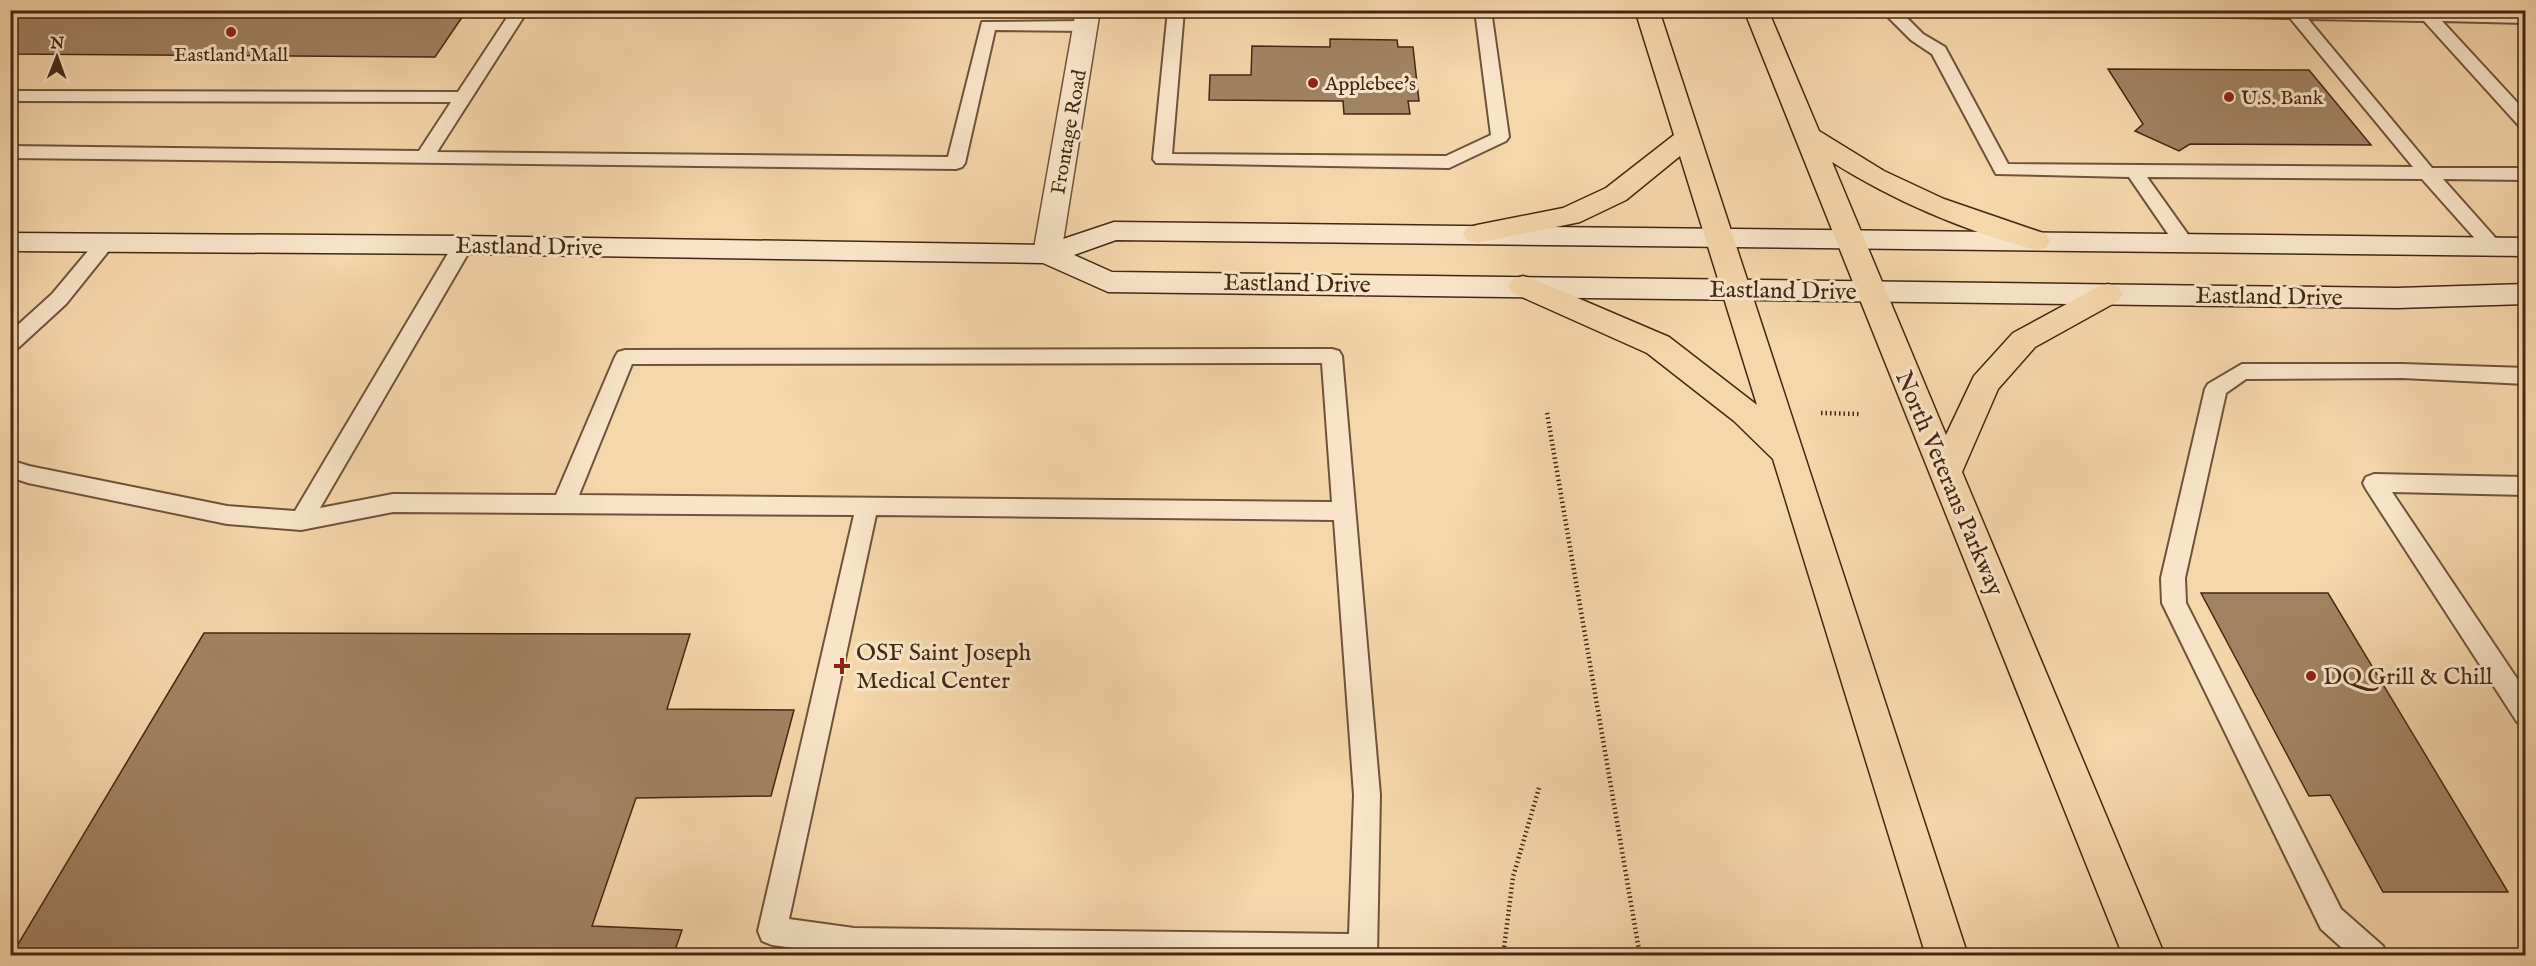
<svg xmlns="http://www.w3.org/2000/svg" width="2536" height="966" font-family="'IM FELL English',serif">
<rect width="100%" height="100%" fill="#f5d7ac"/>
<filter id="stains"><feTurbulence type="fractalNoise" baseFrequency=".00333" numOctaves="4"/><feColorMatrix values="0 0 0 0 .2 0 0 0 0 .09 0 0 0 0 .02 0 0 0 .5 -.17"/></filter>
<radialGradient id="worn" r=".72"><stop offset=".6" stop-color="#630" stop-opacity="0"/><stop offset="1" stop-color="#630" stop-opacity=".3"/></radialGradient>
<g fill="#a08363" stroke="#442714" stroke-width="1.5">
<polygon points="10,10 467,10 435,57 10,54"/>
<polygon points="1330,39 1397,40 1398,47 1413,47 1419,101 1408,101 1410,114 1344,114 1343,101 1209,100 1210,75 1251,75 1252,46 1330,47"/>
<polygon points="2108,69 2309,70 2371,145 2190,144 2179,151 2135,131 2143,124"/>
<polygon points="2201,593 2328,593 2508,892 2383,892 2330,795 2309,796"/>
<polygon points="204,633 690,634 667,709 794,710 771,796 636,798 592,926 682,930 673,956 11,956"/>
</g>
<g fill="none" stroke-linecap="round" stroke-linejoin="round">
<defs>
<g id="service">
<polygon points="512,10 528,10 437,152 948,157 982,22 1085,21 1093,26 1085,31 995,30 965,163 962,167 956,169 10,158 10,146 419,151 451,102 10,101 10,91 458,92"/>
<polygon points="1168,10 1184,10 1172,154 1446,156 1491,135 1475,10 1491,10 1509,137 1506,141 1449,168 1156,163 1153,159"/>
<polygon points="1887,10 1903,10 1903,14 1923,34 1945,47 2008,164 2413,167 2290,18 2105,15 2097,10 2526,13 2526,23 2442,21 2526,112 2526,128 2520,127 2424,21 2308,19 2432,168 2526,168 2526,180 2443,179 2500,243 2503,247 2500,251 2493,253 2486,251 2422,179 2147,177 2194,243 2191,247 2184,249 2177,247 2129,177 1996,174 1932,54 1911,40 1889,18"/>
<polygon points="105,237 112,239 115,243 66,304 17,349 10,351 10,332 52,294 98,239"/>
<path d="M 463,239 L 470,241 L 473,245 L 320,508 L 393,494 L 556,495 L 615,357 L 618,352 L 625,350 L 1332,349 L 1339,351 L 1342,356 L 1380,795 L 1377,956 L 850,956 L 772,945 L 762,941 L 758,931 L 854,515 L 393,512 L 301,530 L 227,524 L 28,483 L 10,477 L 10,460 L 29,466 L 227,506 L 295,511 L 453,245 L 456,241 ZM 1322,363 L 1332,502 L 579,495 L 632,364 ZM 876,515 L 1334,520 L 1354,795 L 1349,934 L 854,928 L 789,919 Z"/>
<polygon points="2242,364 2402,364 2526,368 2526,384 2402,378 2246,379 2226,393 2185,578 2186,603 2341,909 2383,946 2387,956 2351,956 2321,929 2162,603 2161,578 2205,389 2208,384"/>
<polygon points="2374,474 2526,477 2526,495 2392,492 2526,692 2526,725 2517,722 2366,489 2363,483 2366,477"/>
</g>
<polygon id="minor" points="1076,10 1100,10 1061,254 1057,261 1047,263 1037,261 1033,254"/>
<polygon id="secondary" points="1114,222 2526,238 2526,256 1116,240 1074,255 1112,272 2397,288 2526,284 2526,304 2397,308 1108,292 1043,263 463,254 10,251 10,233 463,236 1045,245"/>
<g id="trunk">
<polygon points="1635,10 1659,10 1968,956 1926,956 1773,459 1734,421 1647,353 1513,293 1508,286 1513,279 1523,276 1533,279 1669,337 1757,405 1680,156 1626,200 1580,222 1477,243 1467,240 1463,234 1467,228 1477,225 1563,208 1606,188 1674,135"/>
<path d="M 1744,10 L 1768,10 L 1819,131 L 1884,171 L 1944,199 L 2046,234 L 2050,241 L 2046,248 L 2036,250 C 1965,231 1894,201 1832,162 L 1946,435 L 1974,376 L 2013,333 L 2098,287 L 2108,284 L 2118,287 L 2123,294 L 2118,301 L 2035,347 L 1998,389 L 1962,472 L 2165,956 L 2123,956 Z"/>
</g>
</defs>
<use href="#service" stroke="#70533a" stroke-width="4"/>
<use href="#minor" stroke="#70533a" stroke-width="3"/>
<use href="#secondary" stroke="#442714" stroke-width="3"/>
<use href="#trunk" stroke="#442714" stroke-width="3"/>
<g stroke="#442714" stroke-width="4.5" stroke-dasharray="1.5 3" stroke-linecap="butt">
<polyline points="1547,413 1640,956"/>
<polyline points="1821,413 1859,414"/>
<polyline points="1503,956 1513,877 1539,788"/>
</g>
<use href="#service" fill="#f8e5c9" fill-rule="evenodd"/>
<use href="#minor" fill="#f8e5c9" fill-rule="evenodd"/>
<use href="#secondary" fill="#f8e5c9" fill-rule="evenodd"/>
<use href="#trunk" fill="#f5d7ac" fill-rule="evenodd"/>
</g>
<g fill="#8f2418" stroke="#f8e5c9" stroke-width="2">
<circle cx="231" cy="32" r="6"/>
<circle cx="1313" cy="83" r="6"/>
<circle cx="2229" cy="97" r="6"/>
<path d="M839 657h6v6h6v6h-6v6h-6v-6h-6v-6h6z"/>
<circle cx="2311" cy="676" r="6"/>
</g>
<g text-anchor="middle" stroke-width="6" stroke-linejoin="round" paint-order="stroke">
<g font-size="20" fill="#442714" stroke="#f8e5c9" text-anchor="start">
<text x="231" y="61" text-anchor="middle">Eastland Mall</text>
<text x="1325" y="90">Applebee's</text>
<text x="2241" y="104">U.S. Bank</text>
</g>
<g font-size="20" fill="#442714" stroke="#f8e5c9">
<text transform="translate(1068 132) rotate(-80)" y="7">Frontage Road</text>
</g>
<g font-size="24" fill="#442714" stroke="#f8e5c9">
<text transform="translate(529 246) rotate(1)" y="8">Eastland Drive</text>
<text transform="translate(1297 283) rotate(1)" y="8">Eastland Drive</text>
<text transform="translate(1783 290) rotate(1)" y="8">Eastland Drive</text>
<text transform="translate(2269 296) rotate(1)" y="8">Eastland Drive</text>
<text transform="translate(1950 483) rotate(67)" y="8">North Veterans Parkway</text>
</g>
<g font-size="24" fill="#442714" stroke="#f8e5c9" text-anchor="start">
<text x="856" y="660">OSF Saint Joseph<tspan x="856" dy="28">Medical Center</tspan></text>
<text x="2323" y="684">DQ Grill &amp; Chill</text>
</g>
</g>
<rect width="2536" height="966" fill="none" stroke="#f5d7ac" stroke-width="36"/>
<rect x="12" y="12" width="2512" height="942" fill="none" stroke="#442714" stroke-width="3"/>
<rect x="18" y="18" width="2500" height="930" fill="none" stroke="#442714" stroke-width="1.5"/>
<g transform="translate(57 57) rotate(1)" stroke="#f8e5c9" stroke-width="4.5" paint-order="stroke">
<path d="M0-4.5L10 22L0 15L-10 22Z" fill="#442714"/>
<text y="-9" font-size="16" font-weight="bold" text-anchor="middle" fill="#442714">N</text>
</g>
<rect width="100%" height="100%" filter="url(#stains)"/>
<rect width="100%" height="100%" fill="url(#worn)"/>
</svg>
